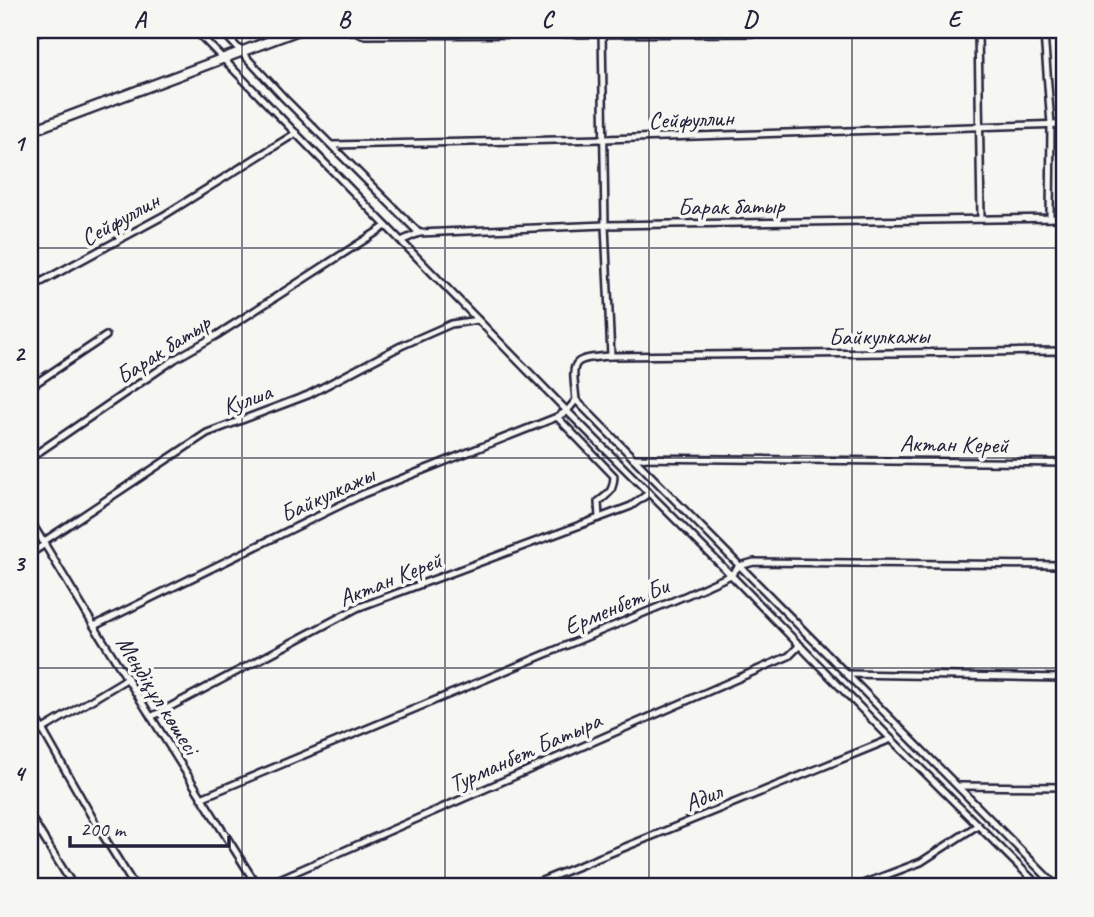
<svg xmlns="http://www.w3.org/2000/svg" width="1094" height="917" font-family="Caveat,sans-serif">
<rect width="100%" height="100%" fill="#f6f6f2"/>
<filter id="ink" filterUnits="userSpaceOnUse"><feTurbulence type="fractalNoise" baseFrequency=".0143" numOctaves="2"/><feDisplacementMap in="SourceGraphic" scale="14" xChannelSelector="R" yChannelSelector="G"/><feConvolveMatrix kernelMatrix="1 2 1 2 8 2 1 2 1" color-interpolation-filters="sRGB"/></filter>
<g filter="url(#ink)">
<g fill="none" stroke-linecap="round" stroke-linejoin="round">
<defs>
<g id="street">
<polyline points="195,30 567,411 731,575 891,739 1040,887"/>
<polyline points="221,30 285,99 419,233"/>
<polyline points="347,30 365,35 978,32 1051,34 1057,30"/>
<polyline points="602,30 605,225 611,356"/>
<polyline points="978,30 981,219"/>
<polyline points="30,34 44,30"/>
<polyline points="1044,34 1051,124 1050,218"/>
<polyline points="332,145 604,139 1064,124"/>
<polyline points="401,241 419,233 605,225 1064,218"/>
<polyline points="30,288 163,216 296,133"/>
<polyline points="30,387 106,336"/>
<path d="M 557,417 L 614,476 C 613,491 610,493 598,502 L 599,518"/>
<polyline points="30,458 175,359 217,335 386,226"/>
<polyline points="633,458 1064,463"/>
<polyline points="30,520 94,626 258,887"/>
<polyline points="43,542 207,433 308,395 401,346 451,324 478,320"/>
<polyline points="30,554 45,544"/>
<polyline points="94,626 363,494 557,417 567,411 576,400"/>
<polyline points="847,674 1064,678"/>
<polyline points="30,708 96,824 135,887"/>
<polyline points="151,717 357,608 599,518 631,506 649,493"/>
<polyline points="30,737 128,678"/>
<polyline points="959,786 1064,787"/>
<polyline points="201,798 687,595 731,575 739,566 754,562 1064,565"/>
<polyline points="30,816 74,887"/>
<polyline points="261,887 789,656 800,645"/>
<polyline points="527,887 891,739"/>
<polyline points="855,887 921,862 978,825"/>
<path d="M 1057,887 L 576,400 C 572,360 569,359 611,356 L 1064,351"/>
</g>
<polyline id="secondary" points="30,131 299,30"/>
<polyline id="highway" points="30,885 31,887"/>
</defs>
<use href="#street" stroke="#22223b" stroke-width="10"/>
<use href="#secondary" stroke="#22223b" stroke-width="13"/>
<use href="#highway" stroke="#22223b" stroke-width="15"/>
<use href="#street" stroke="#f6f6f2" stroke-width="5"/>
<use href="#secondary" stroke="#f6f6f2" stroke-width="8"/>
<use href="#highway" stroke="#f6f6f2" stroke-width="10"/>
</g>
</g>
<path fill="none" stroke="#22223b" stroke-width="2" stroke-opacity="0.55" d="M 242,30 L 242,887M 445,30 L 445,887M 649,30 L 649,887M 852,30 L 852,887M 30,248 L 1064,248M 30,458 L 1064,458M 30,668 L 1064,668"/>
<g text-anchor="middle" stroke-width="7" stroke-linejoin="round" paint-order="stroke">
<g font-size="24" fill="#22223b" stroke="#f6f6f2">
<text transform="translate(691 119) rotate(-2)" y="8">Сейфуллин</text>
<text transform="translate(731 206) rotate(-1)" y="8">Барак батыр</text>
<text transform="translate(120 219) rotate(-29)" y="8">Сейфуллин</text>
<text transform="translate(879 336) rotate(-1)" y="8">Байкулкажы</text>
<text transform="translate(163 349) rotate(-33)" y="8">Барак батыр</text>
<text transform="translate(247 399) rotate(-20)" y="8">Кулша</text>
<text transform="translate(954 444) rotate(1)" y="8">Актан Керей</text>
<text transform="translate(327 494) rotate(-25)" y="8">Байкулкажы</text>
<text transform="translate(390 579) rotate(-22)" y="8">Актан Керей</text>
<text transform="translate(616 606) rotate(-23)" y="8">Ерменбет Би</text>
<text transform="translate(158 695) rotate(58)" y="8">Меңдіқұл көшесі</text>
<text transform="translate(525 752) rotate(-24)" y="8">Турманбет Батыра</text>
<text transform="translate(703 797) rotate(-22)" y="8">Адил</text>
</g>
</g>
<rect width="1094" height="917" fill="none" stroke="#f6f6f2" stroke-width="77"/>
<path d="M70 836v10h159v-10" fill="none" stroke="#22223b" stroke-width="3.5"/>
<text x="80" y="836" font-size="21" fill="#22223b" stroke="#f6f6f2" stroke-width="5" paint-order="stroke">200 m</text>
<rect x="38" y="38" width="1018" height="840" fill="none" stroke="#22223b" stroke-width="2.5"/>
<g font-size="23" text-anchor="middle" font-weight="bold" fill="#22223b">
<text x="140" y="27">A</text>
<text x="344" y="27">B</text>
<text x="547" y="27">C</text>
<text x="750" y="27">D</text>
<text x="954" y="27">E</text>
<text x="19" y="151">1</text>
<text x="19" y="361">2</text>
<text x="19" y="571">3</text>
<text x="19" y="781">4</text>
</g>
</svg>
